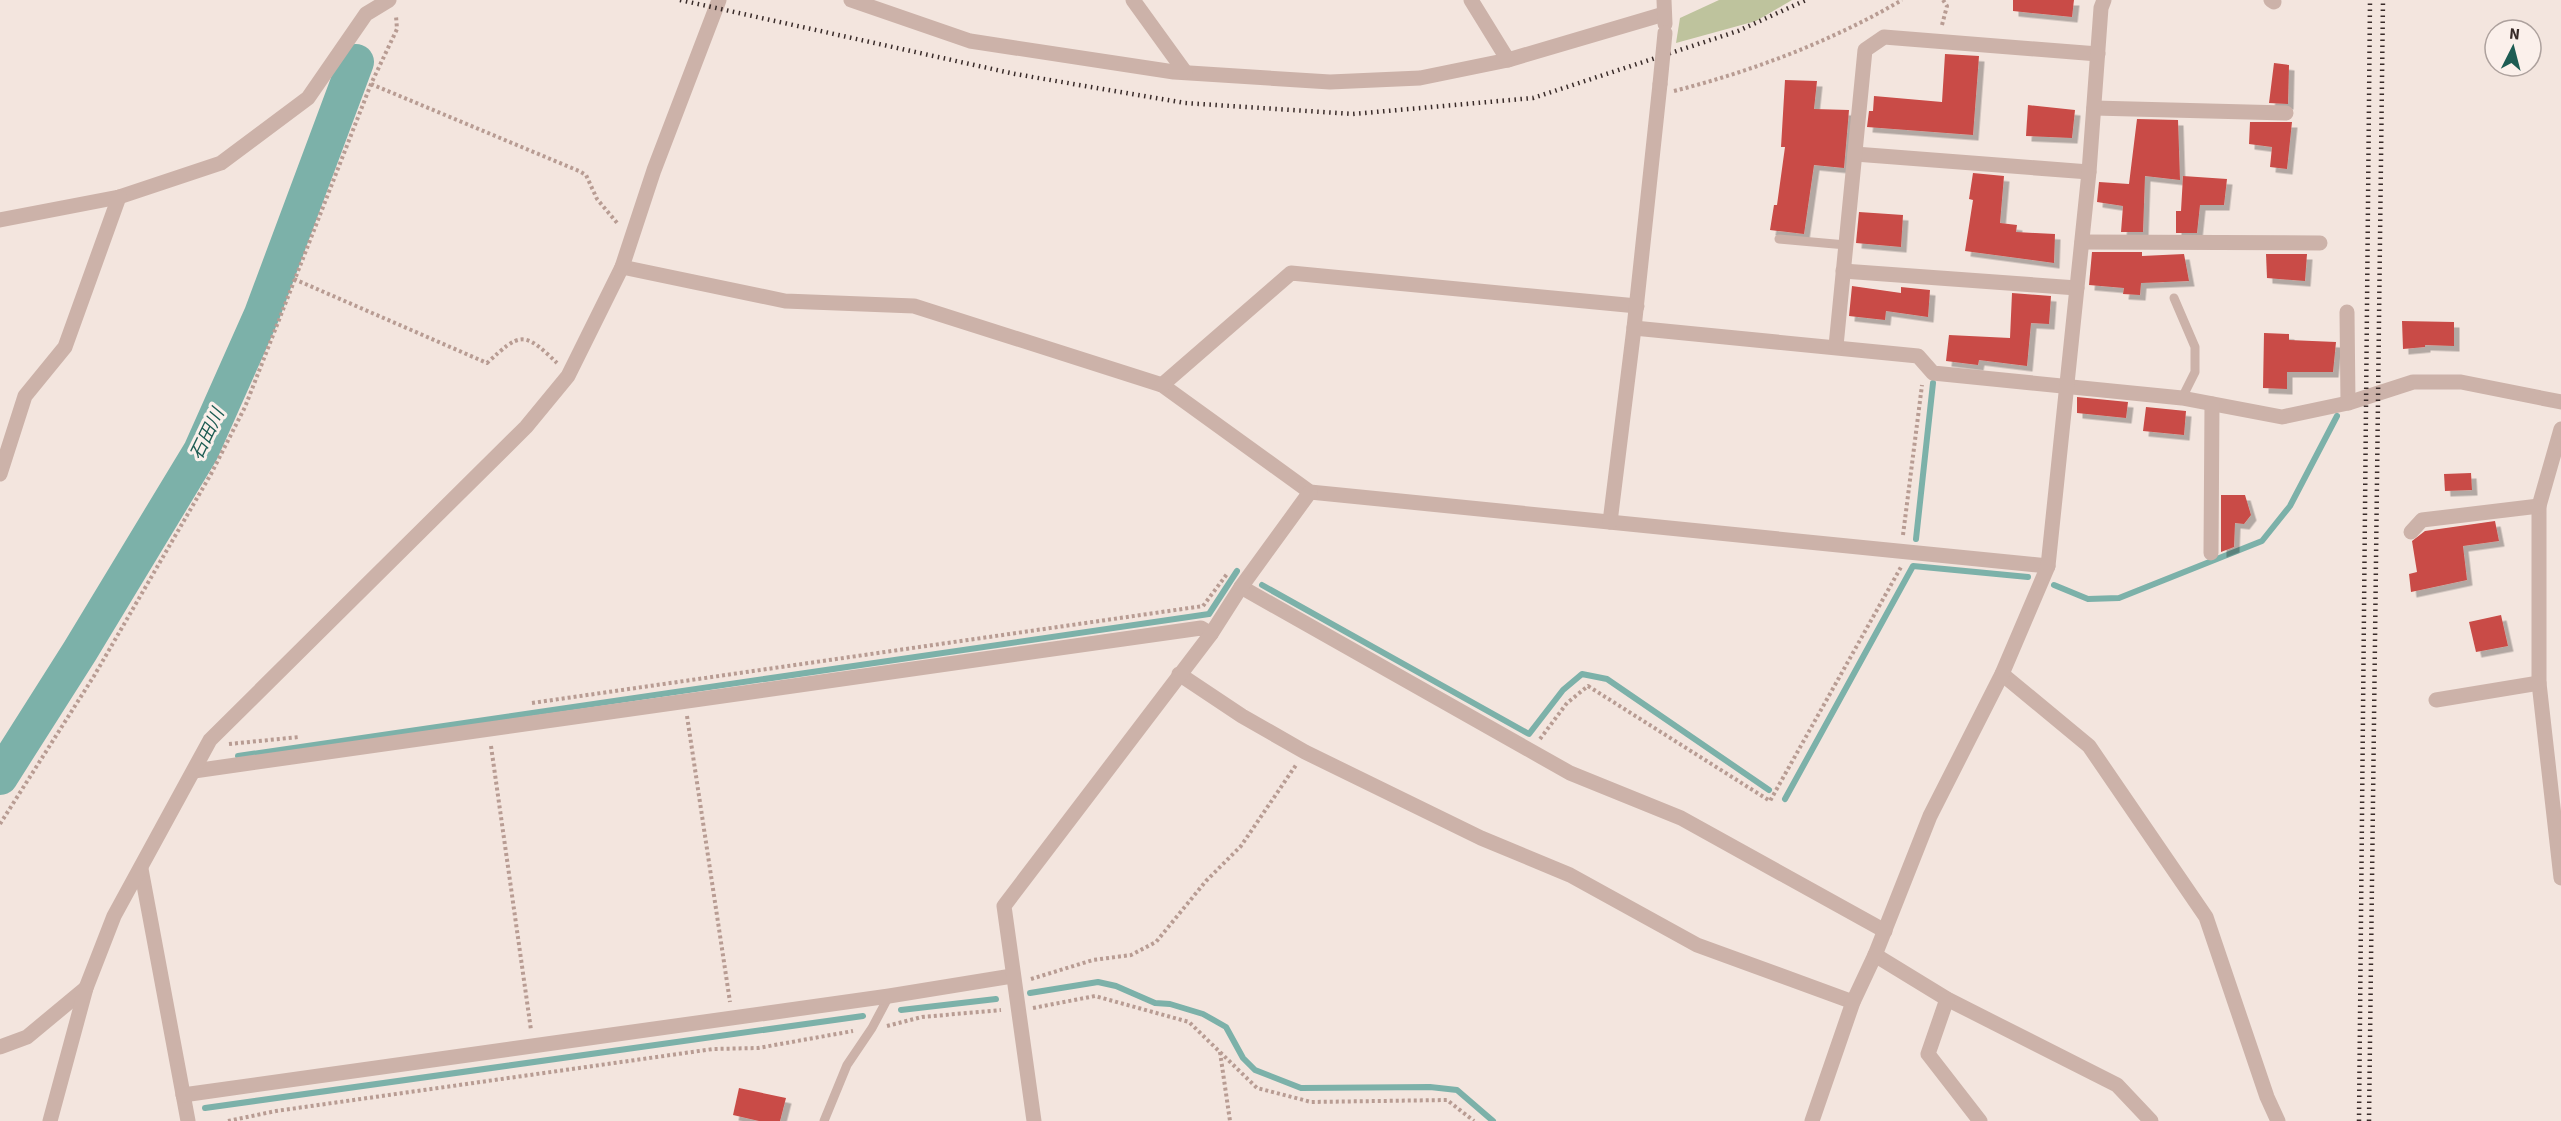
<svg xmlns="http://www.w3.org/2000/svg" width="2561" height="1121" font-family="'Source Sans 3','Noto Sans JP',sans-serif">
<defs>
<filter id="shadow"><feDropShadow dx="5.5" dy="5.5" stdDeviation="0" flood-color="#0004"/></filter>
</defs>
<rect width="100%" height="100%" fill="#f3e5de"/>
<polygon fill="#bec39d" points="1719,0 1792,0 1756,21 1676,43 1680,18"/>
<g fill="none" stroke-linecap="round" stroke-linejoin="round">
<g stroke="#7cb1a9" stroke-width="6">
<polyline points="1916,539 1933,383"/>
<polyline points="1262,585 1529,734 1563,690 1582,674 1607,679 1769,790"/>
<polyline points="2054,585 2088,599 2119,598 2262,541 2290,506 2337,416"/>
<polyline points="238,756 1209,614 1237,571"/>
<polyline points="1785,799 1913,566 2028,577"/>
<polyline points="1030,993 1098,982 1116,986 1155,1003 1170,1004 1203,1014 1226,1027 1243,1058 1255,1070 1301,1088 1430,1087 1457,1090 1493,1121"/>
<polyline points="901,1010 996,999"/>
<polyline points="205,1108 863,1016"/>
</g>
<polyline stroke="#7cb1a9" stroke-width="36" points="0,777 80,651 201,451 262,314 356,62"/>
</g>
<g fill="#c94b46" filter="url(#shadow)">
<polygon points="2013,0 2074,0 2072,17 2013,11"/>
<polygon points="1945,54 1979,56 1973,135 1867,127 1869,111 1873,111 1874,96 1942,102"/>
<polygon points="2274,63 2289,65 2288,104 2269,103"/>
<polygon points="1785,80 1817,81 1814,109 1849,110 1844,168 1814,165 1804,234 1770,230 1774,205 1777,205 1785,147 1781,147"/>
<polygon points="2028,105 2075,110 2072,138 2026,136"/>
<polygon points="2137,119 2178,120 2180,180 2145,176 2143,232 2121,232 2123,206 2097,202 2099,182 2129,184"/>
<polygon points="2250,122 2292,122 2287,169 2270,167 2272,147 2249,144"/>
<polygon points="1973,173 2004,176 2000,223 2017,225 2016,232 2055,234 2054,263 1965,251 1973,200 1969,199"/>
<polygon points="2183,176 2227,179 2224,205 2200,205 2197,233 2176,233 2176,211 2181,211"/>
<polygon points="1859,212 1903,215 1901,247 1856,243"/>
<polygon points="2092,252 2142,252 2142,256 2184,254 2189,281 2141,283 2140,295 2123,294 2124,288 2089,285"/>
<polygon points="2266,254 2307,254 2305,281 2267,278"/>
<polygon points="1852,286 1901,293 1901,287 1930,290 1928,317 1886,311 1885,320 1849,316"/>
<polygon points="2012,293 2051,296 2049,324 2031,323 2027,366 1979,360 1978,365 1946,361 1949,335 2010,338"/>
<polygon points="2402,321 2454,322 2454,346 2425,345 2425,347 2403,349"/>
<polygon points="2264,333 2289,334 2289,340 2336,342 2333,372 2287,372 2287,389 2263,388"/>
<polygon points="2077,397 2128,402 2126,418 2077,413"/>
<polygon points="2146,407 2186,411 2184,435 2143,431"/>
<polygon points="2471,473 2472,490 2445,491 2444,474"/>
<polygon points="2221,495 2245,495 2251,515 2244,524 2235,523 2234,547 2221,552"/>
<polygon points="2495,521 2499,541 2463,546 2467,580 2411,592 2409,574 2417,572 2412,541 2425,531"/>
<polygon points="2501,615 2508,646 2476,652 2469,622"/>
<polygon points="739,1088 786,1098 780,1121 759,1121 733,1115"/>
</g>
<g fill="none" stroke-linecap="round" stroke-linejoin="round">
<g stroke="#b89c93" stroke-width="4" stroke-dasharray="3 3" stroke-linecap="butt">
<polyline points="1942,25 1947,6 1943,0"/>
<polyline points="371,84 579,171 586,175 597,199 618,224"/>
<path d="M 1674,91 C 1753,71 1832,41 1902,0"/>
<path d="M 294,279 L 487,363 C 520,333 523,330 557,363"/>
<polyline points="1903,535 1922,385"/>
<polyline points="532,703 1203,606 1227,574"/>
<polyline points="687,716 730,1002"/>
<polyline points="1540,739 1567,703 1588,686 1770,801 1901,567"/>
<polyline points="229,744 299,737"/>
<polyline points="491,746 531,1030"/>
<polyline points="0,824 94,676 211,474 245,407 371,84 397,29 396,16"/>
<polyline points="1031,979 1093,960 1131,955 1156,942 1206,881 1241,846 1296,765"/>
<polyline points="1033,1008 1095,996 1189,1022 1257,1088 1311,1102 1447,1100 1474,1121"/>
<polyline points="887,1026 922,1017 1001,1010"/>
<polyline points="1220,1052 1230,1121"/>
<polyline points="228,1121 276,1111 713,1049 758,1048 853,1031"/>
</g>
<g stroke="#ccb2a9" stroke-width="9">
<polyline points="1779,239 1846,245"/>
<polyline points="2174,298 2195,347 2195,372 2182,398"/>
<polyline points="824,1121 847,1065 872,1028 889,996"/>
</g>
<g stroke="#ccb2a9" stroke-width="15">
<polyline points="851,0 970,41 1174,72 1330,82 1420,78 1508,60"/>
<polyline points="1133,0 1185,72"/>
<polyline points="1471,0 1508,60 1664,14"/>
<polyline points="1664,0 1665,24"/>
<polyline points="2271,0 2274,2"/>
<polyline points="2094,108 2286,113"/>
<polyline points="1855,154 2089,172"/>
<polyline points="0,220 119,197 221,163 308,98 366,14 389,0"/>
<polyline points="2082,242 2320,243"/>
<polyline points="622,267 785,301 914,306 1162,385 1310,492 2048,566"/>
<polyline points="1843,271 2077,288"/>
<polyline points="2347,312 2348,403"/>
<polyline points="1634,328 1918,356 1933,373 2182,398 2282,417 2348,403 2413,382 2461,382 2561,402"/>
<polyline points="1836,346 1865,50 1884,37 2098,54"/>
<polyline points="1162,385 1291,273 1637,306"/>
<polyline points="2561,429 2539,506 2539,683 2561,878"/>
<polyline points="0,474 25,396 65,347 119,197"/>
<polyline points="1610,522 1634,328 1660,84"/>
<polyline points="2411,532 2422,520 2539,506"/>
<polyline points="2211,553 2212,404"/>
<polyline points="1241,587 1570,773 1681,818 1885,931"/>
<polyline points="1179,674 1242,716 1305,752 1481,838 1570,875 1697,945 1853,1002"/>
<polyline points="2002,674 2089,746 2206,917 2267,1097 2278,1121"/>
<polyline points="2436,700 2539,683"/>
<polyline points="194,771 1201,628 1211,634"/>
<polyline points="141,869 188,1121"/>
<polyline points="1875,955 1947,999 2117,1085 2151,1121"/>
<polyline points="1947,999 1928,1054 1980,1121"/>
<polyline points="0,1047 27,1037 86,988"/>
<polyline points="183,1095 889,996 1012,976"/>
<polyline points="50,1121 86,988 114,916 210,740 526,427 568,376 622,267 654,170 719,0"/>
<polyline points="1034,1121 1004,906 1211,634 1241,587 1310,492"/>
<polyline points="1812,1121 1853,1002 1875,955 1930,816 2002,674 2048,566 2089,172 2101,8 2104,0"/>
</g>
<g stroke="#392b29" stroke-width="4.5" stroke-dasharray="1.5 4.5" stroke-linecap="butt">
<polyline points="680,0 1015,74 1185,103 1353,114 1533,98 1738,31 1806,0"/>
<polyline points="2359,1121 2370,0"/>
<polyline points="2369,1121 2383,0"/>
</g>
<polyline stroke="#ccb2a9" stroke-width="15" points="1660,84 1665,33"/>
</g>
<g text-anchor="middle" stroke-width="6" stroke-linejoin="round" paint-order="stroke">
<g font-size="18" font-style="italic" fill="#1d5c53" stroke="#fbf0eb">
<text transform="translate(207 434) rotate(-64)" y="6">石田川</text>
</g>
</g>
<g transform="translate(2513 48) rotate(6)"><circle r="28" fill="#fbf0eb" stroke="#ada19d" stroke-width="1.5"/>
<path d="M0-4.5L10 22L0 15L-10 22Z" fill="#1d5c53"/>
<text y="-9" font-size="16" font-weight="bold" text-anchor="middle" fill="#392b29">N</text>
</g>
</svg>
